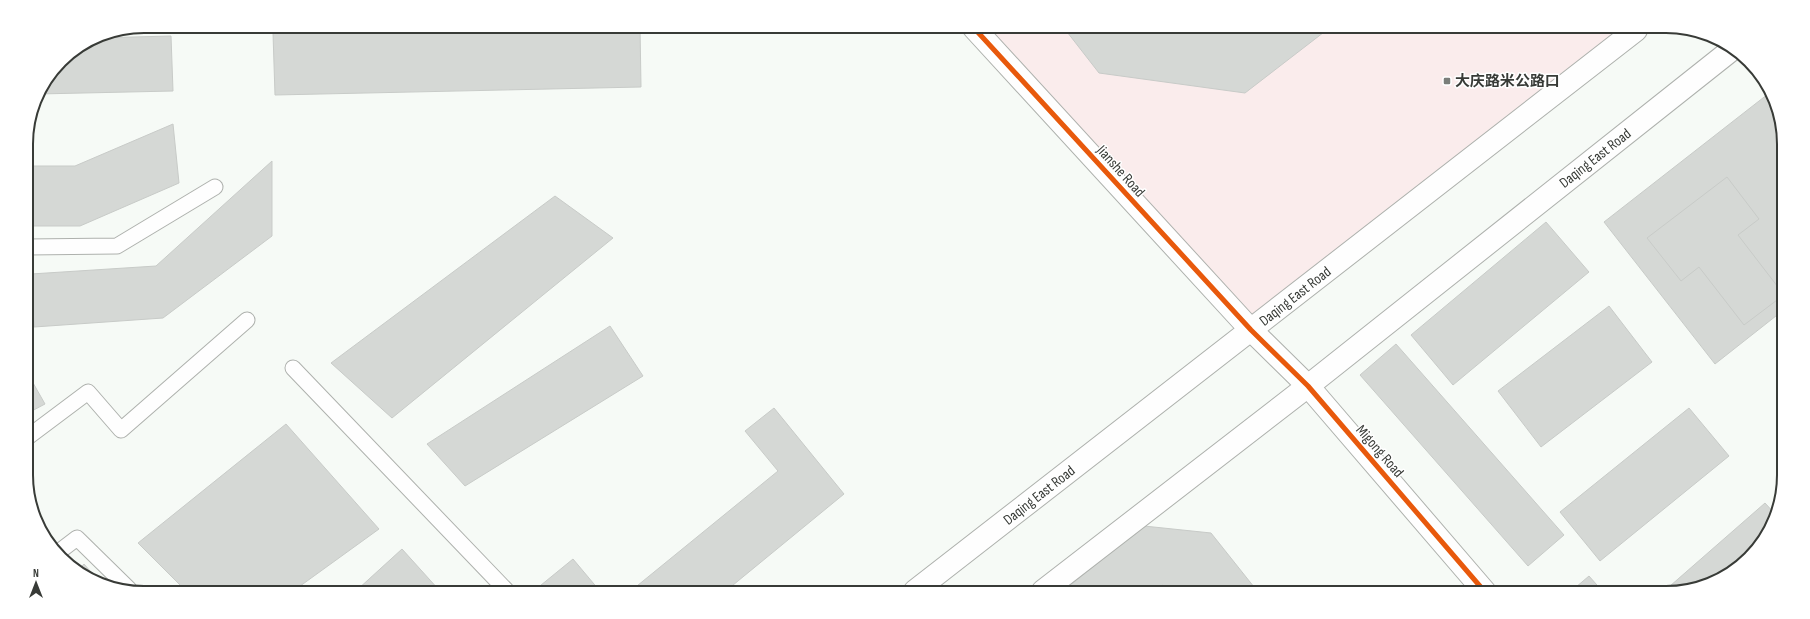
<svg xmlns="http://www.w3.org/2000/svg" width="1810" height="619" font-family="'Sofia Sans Condensed','Noto Sans SC',sans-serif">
<rect width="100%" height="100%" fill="#f6faf6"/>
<polygon fill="#faecec" points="974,28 1636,30 1251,330"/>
<g fill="#d5d8d5" stroke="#c8cbc8">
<polygon points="514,27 640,27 641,87 275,95 273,33"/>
<polygon points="1064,28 1328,29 1245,93 1099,73"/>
<polygon points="171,36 173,91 38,94 61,60 95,38"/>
<polygon points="1768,94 1782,121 1781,312 1715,364 1604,222"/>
<polygon points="173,124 179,183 80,226 27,226 26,166 75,166"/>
<polygon points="272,161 272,236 163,318 34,327 31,274 156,266"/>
<polygon points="1727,177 1759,219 1738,235 1781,291 1781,297 1744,325 1699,267 1681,281 1647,238"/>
<polygon points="555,196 613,238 392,418 331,363"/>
<polygon points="1546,222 1589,272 1453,385 1411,335"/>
<polygon points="1609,306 1652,362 1541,447 1498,391"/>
<polygon points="610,326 643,376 465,486 427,444"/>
<polygon points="1396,344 1564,535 1528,566 1360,375"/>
<polygon points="28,374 45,404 28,413"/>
<polygon points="774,408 844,494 727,590 632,590 778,471 745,431"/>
<polygon points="1689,408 1729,456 1600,561 1560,512"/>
<polygon points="286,424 379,529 296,589 184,589 138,543"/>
<polygon points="1765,503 1776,515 1764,541 1738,569 1711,584 1674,593 1662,593"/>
<polygon points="1144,526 1211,533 1258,592 1168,592 1163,585 1154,591 1063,591"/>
<polygon points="402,549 439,590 357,590"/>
<polygon points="573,559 599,590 535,590"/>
<polygon points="84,564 97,579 80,568"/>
<polygon points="1589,576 1604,593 1569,593"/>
</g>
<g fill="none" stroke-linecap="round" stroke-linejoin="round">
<defs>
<g id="service">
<polyline points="27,247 117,246 215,187"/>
<polyline points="293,368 506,590"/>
<polyline points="28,437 88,392 121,430 247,320"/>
<polyline points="56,554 77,538 129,589"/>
</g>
<polyline id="tertiary" points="974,28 1251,330 1308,386 1485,592"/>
<g id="secondary">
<polyline points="915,591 1636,30"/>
<polyline points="1043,591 1308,386 1730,51"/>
</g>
</defs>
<use href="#service" stroke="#aeb1ad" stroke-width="17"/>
<use href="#tertiary" stroke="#aeb1ad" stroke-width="24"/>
<use href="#secondary" stroke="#aeb1ad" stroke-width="24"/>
<use href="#service" stroke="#fefefe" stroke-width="15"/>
<use href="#tertiary" stroke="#fefefe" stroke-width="22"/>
<use href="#secondary" stroke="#fefefe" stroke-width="22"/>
<defs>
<polyline id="cycleway" points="974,28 1251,330 1308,386 1485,592"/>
</defs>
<use href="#cycleway" stroke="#fff" stroke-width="8"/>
<use href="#cycleway" stroke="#e8590c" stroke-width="5"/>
</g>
<rect fill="#7a7e7a" stroke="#fff" stroke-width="1.5" x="1443" y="77" width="8" height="8" rx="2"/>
<g text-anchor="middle" stroke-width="3" stroke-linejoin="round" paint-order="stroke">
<g font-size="15" font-weight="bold" fill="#383b37" stroke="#fff" text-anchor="start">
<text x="1455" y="86">大庆路米公路口</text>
</g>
<g font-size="15" fill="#383b37" stroke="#fff">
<text transform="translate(1595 158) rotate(-38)" y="5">Daqing East Road</text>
<text transform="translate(1121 171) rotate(48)" y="5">Jianshe Road</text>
<text transform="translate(1295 296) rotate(-38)" y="5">Daqing East Road</text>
<text transform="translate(1380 451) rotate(49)" y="5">Migong Road</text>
<text transform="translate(1039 495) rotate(-38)" y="5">Daqing East Road</text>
</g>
</g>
<path d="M0 0H1810V619H0ZM144 33H1666A111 111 0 0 1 1777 144V475A111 111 0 0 1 1666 586H144A111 111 0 0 1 33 475V144A111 111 0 0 1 144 33Z" fill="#fff" fill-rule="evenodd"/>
<path fill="none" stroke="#383b37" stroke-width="2" d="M144 33H1666A111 111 0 0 1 1777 144V475A111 111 0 0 1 1666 586H144A111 111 0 0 1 33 475V144A111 111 0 0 1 144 33Z"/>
<g transform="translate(36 583)" stroke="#ffffff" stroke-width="3" paint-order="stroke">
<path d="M0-3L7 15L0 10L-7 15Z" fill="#383b37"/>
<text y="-6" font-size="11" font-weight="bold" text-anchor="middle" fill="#383b37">N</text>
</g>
</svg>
